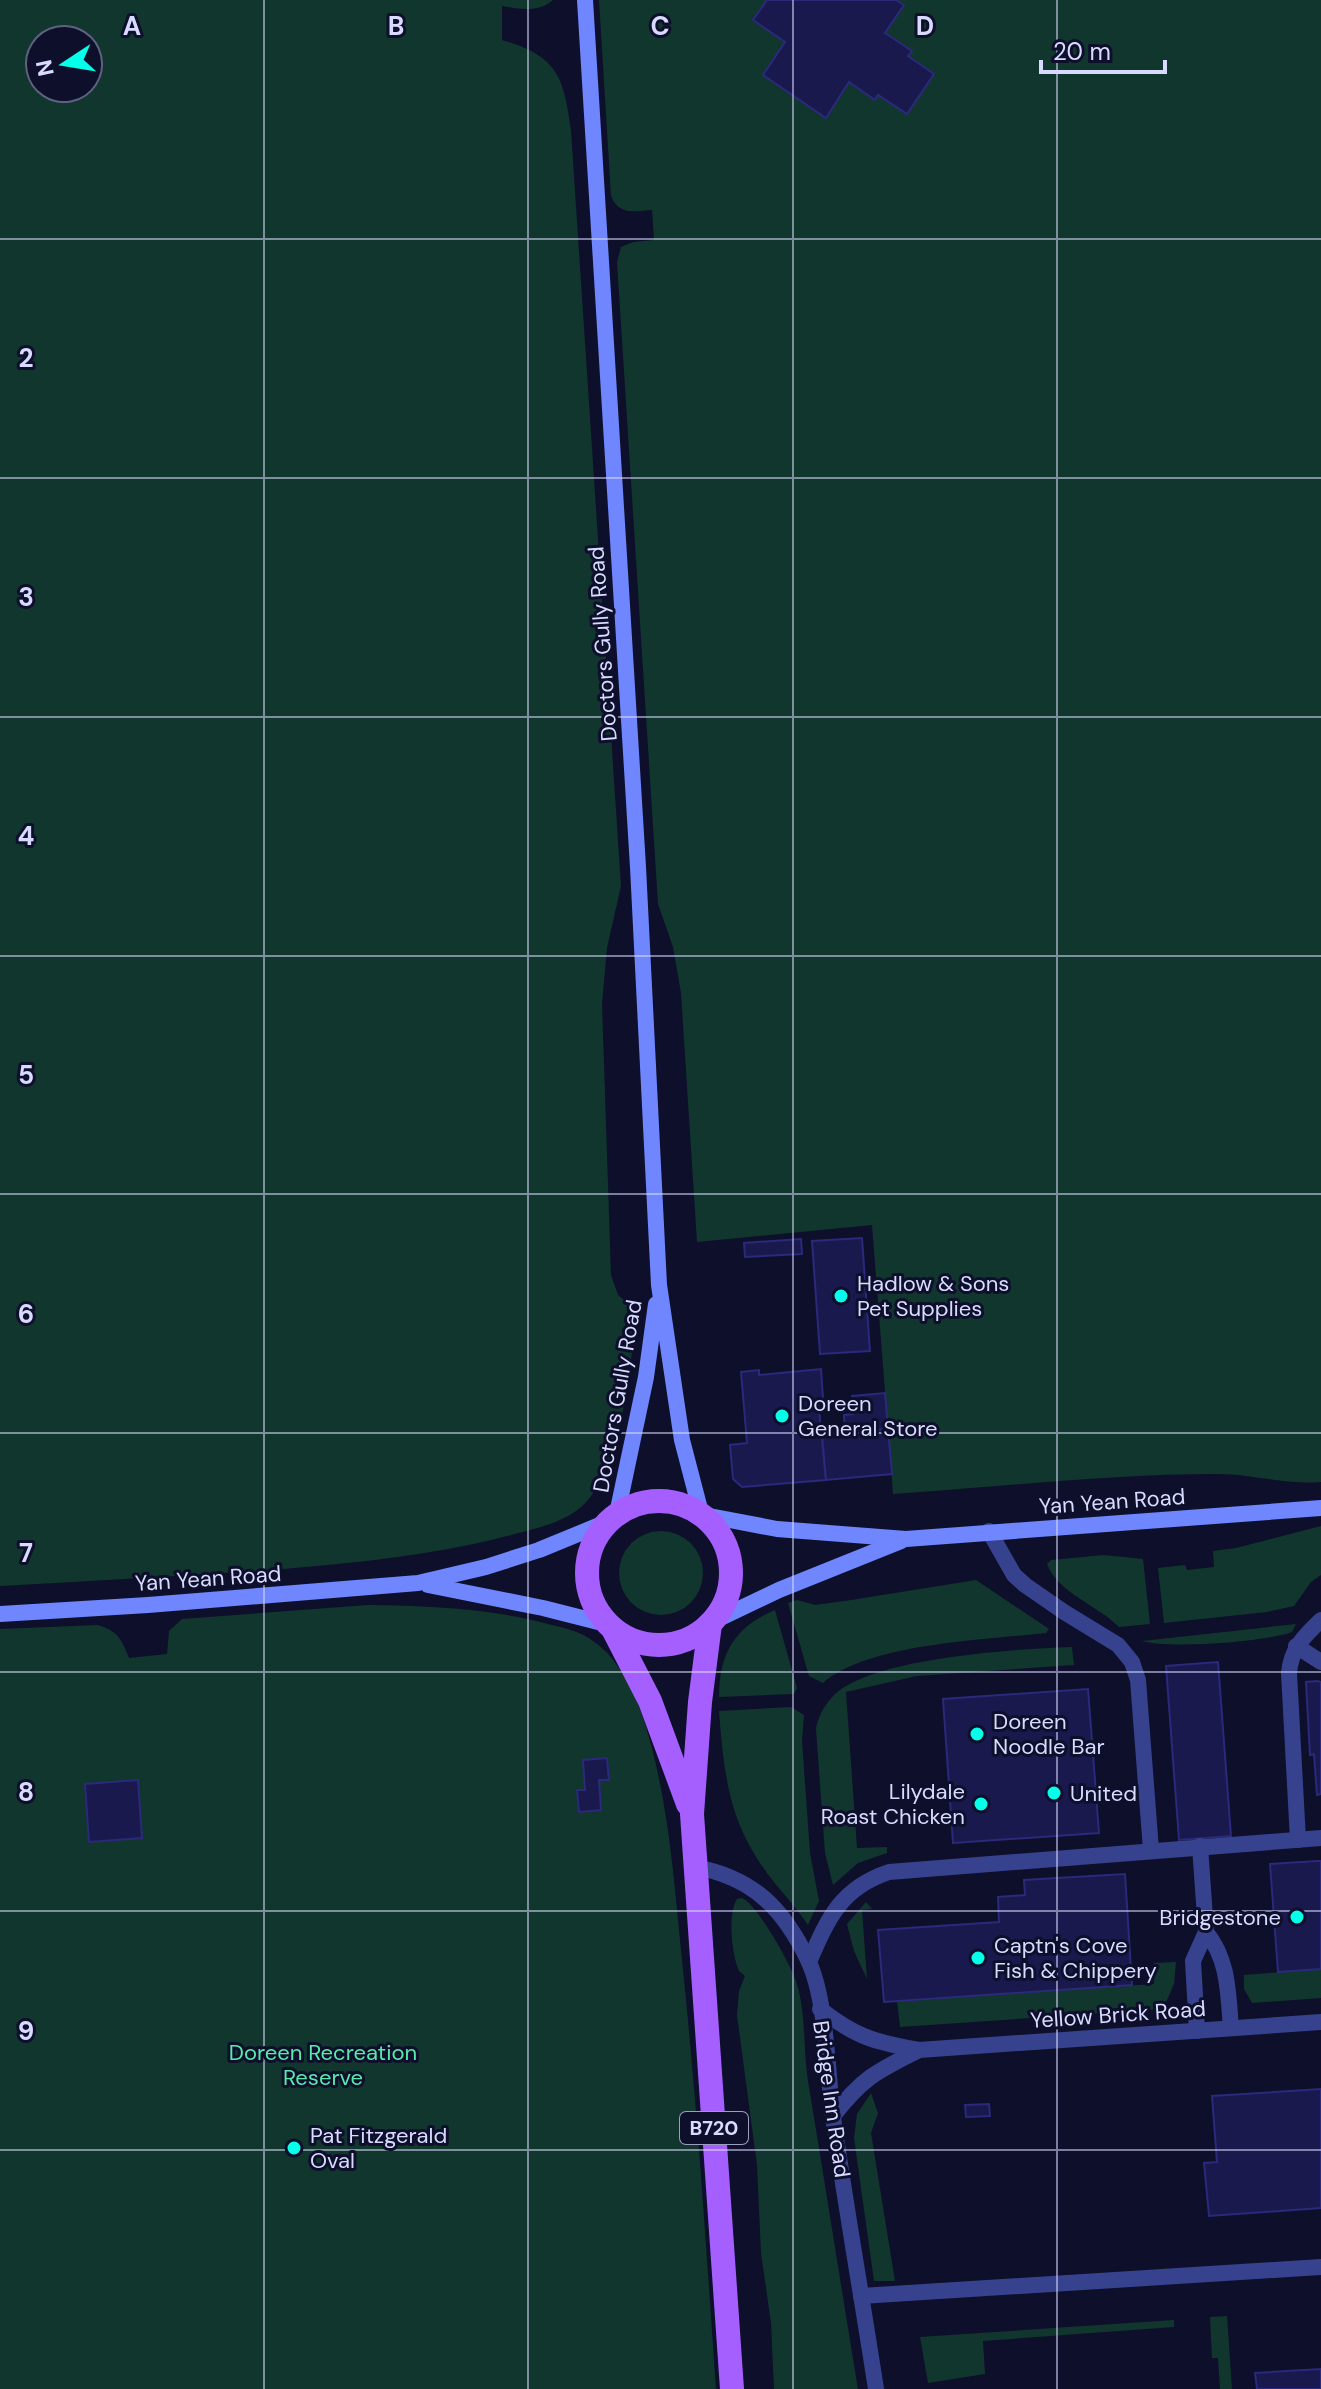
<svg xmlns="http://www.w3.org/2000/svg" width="1321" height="2389" font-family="'DM Sans',sans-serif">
<rect width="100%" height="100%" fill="#0e0f2b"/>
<g fill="#11362e" fill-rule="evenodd">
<path d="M 0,0 L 553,0 C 539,13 519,9 502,6 L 502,40 C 557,56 564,76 571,131 L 621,886 L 607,948 L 602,1004 L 611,1275 L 618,1295 L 636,1310 C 632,1361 622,1462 587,1501 C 569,1522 537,1528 511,1535 C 432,1556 353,1563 272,1570 C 181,1576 91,1581 0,1586 ZM 88,40 L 88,88 L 40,88 L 40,40 Z"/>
<path d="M 599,0 L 1321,0 L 1321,1482 C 1285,1485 1253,1474 1217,1474 C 1109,1474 1001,1487 893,1494 L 872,1225 L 697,1242 L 681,993 L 673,947 L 658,904 L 617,262 L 621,247 L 633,242 L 654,240 L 652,210 C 635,211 619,216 611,196 Z"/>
<polygon points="1321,1526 1321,1575 1311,1582 1294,1606 1267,1612 1164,1623 1158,1568 1185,1565 1187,1570 1214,1567 1213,1551 1236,1548"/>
<circle cx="661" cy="1573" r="42"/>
<path d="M 1104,1555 L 1143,1559 L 1150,1624 L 1119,1627 C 1099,1606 1058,1593 1047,1564 L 1051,1560 Z"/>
<path d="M 976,1580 L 1049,1629 L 1046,1633 C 986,1640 869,1643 823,1683 L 809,1676 L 788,1603 L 797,1600 L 815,1605 L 845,1601 Z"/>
<path d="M 368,1605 C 429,1606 489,1608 548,1624 C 564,1628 580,1631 593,1641 C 620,1659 637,1697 646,1727 C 669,1803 674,1882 682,1960 C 697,2103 706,2246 716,2389 L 0,2389 L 0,1629 L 98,1625 C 118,1631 122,1640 129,1658 L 167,1654 L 169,1631 L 182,1619 Z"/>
<path d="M 775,1610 L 797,1688 L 794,1694 L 719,1697 C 719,1654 734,1627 775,1610 Z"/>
<path d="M 1296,1624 L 1292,1632 C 1266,1642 1169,1649 1142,1641 Z"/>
<path d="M 1072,1647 L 1074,1665 L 917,1676 L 846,1692 L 857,1848 L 887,1847 L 887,1853 L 858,1863 L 833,1885 L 825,1853 L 816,1729 C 819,1711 832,1693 848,1685 C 897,1657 1014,1649 1072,1647 Z"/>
<path d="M 791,1707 L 804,1715 L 802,1741 L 810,1853 L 819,1901 L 808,1925 C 792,1901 770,1881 755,1855 C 727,1810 723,1763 719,1711 Z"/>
<path d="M 742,1898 C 757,1904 792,1966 797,1984 C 806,2014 803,2049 808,2081 C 825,2184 841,2286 858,2389 L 774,2389 L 771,2323 L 761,2253 L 757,2165 L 737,2015 L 739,1991 L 745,1976 L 739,1971 C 732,1955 727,1915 737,1899 Z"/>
<polygon points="866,1902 872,1909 862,1910 867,1979 854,1951 847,1924"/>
<polygon points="1176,1962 1174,1984 1163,2009 900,2027 897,2001 1154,1984 1154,1963"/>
<polygon points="1321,1969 1321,1998 1252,2003 1244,1989 1244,1975"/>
<polygon points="871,2093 878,2113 871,2133 895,2281 874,2281 854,2138 857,2114"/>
<polygon points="1227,2316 1232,2389 1220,2389 1218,2358 1212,2358 1210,2317"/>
<polygon points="1174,2320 1174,2327 983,2341 985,2374 928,2383 920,2337"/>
</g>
<g fill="#1a194e" stroke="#2a297b" stroke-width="2">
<polygon points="767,0 896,0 904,5 885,33 912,51 908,56 934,74 907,114 878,95 875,100 849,82 826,118 763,75 785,42 753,20"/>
<polygon points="862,1238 870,1351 820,1354 812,1241"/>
<polygon points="801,1239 802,1254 745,1257 744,1243"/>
<polygon points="821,1369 823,1398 818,1399 826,1480 742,1487 733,1479 730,1445 747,1443 741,1372 759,1370 759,1375"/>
<polygon points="885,1393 888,1429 845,1432 844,1415 853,1414 852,1396"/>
<polygon points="888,1429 892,1474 826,1480 822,1434"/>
<polygon points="1218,1662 1231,1836 1179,1840 1166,1666"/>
<polygon points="1317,1681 1321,1682 1321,1794 1317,1795 1314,1754 1310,1755 1306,1682"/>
<polygon points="1088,1689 1099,1833 953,1843 943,1699"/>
<polygon points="607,1758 609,1780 599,1780 601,1810 579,1812 577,1790 585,1790 583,1760"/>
<polygon points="138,1780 142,1838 89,1842 85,1784"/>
<polygon points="1317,1861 1321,1861 1321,1969 1278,1972 1270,1864"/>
<polygon points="1125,1874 1132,1985 884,2002 878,1930 999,1922 998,1897 1025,1895 1024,1880"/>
<polygon points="1321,2089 1321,2208 1209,2216 1204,2163 1217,2162 1212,2096"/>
<polygon points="989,2104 990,2116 966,2117 965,2105"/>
<polygon points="1321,2369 1321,2389 1257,2389 1255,2373"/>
</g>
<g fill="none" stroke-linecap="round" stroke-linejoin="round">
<g stroke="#36428e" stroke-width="16">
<polyline points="989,1531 1014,1575 1025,1585 1064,1612 1118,1645 1132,1662 1138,1680 1151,1850"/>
<polyline points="1296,1646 1321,1662"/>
<path d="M 1298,1840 L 1289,1673 C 1291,1649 1304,1636 1321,1620"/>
<polyline points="1200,1846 1206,1932"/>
<path d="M 809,1962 C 828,1918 841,1888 889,1872 L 1321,1838"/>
<path d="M 1197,2031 L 1193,1961 L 1206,1932 C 1229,1960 1228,1994 1231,2028"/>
<polyline points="861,2296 1321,2267"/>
</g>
<g stroke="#36428e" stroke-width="16">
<path d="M 696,1867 C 753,1878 783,1908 808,1960 C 827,2000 827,2072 833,2117 C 846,2208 862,2298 876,2389"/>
<path d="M 820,2009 C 856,2037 874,2042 919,2050 L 1321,2022"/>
<path d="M 833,2116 C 862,2078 877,2071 919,2050"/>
</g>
<g stroke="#6f86ff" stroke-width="16">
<polyline points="585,0 638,867 659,1285 682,1440 701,1513"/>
<polyline points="617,1514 646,1377 656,1304"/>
<polyline points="704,1515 777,1529 906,1539 1321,1508"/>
<polyline points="428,1585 543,1608 610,1625"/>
<polyline points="0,1614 148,1605 418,1583 486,1567 539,1550 607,1522"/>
<polyline points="714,1621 779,1590 901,1541"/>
</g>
<g stroke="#a65fff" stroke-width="24">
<circle cx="659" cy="1573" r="72"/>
<polyline points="710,1624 700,1702 692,1814 732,2389"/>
<polyline points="613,1629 650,1701 688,1804"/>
</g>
</g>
<path fill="none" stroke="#d8dbff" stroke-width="2" stroke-opacity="0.55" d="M 264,0 L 264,2389M 528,0 L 528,2389M 793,0 L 793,2389M 1057,0 L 1057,2389M 0,239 L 1321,239M 0,478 L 1321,478M 0,717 L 1321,717M 0,956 L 1321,956M 0,1194 L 1321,1194M 0,1433 L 1321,1433M 0,1672 L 1321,1672M 0,1911 L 1321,1911M 0,2150 L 1321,2150"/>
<g fill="#04ffea" stroke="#0e0f2b" stroke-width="3">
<circle cx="841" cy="1296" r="8"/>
<circle cx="782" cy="1416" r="8"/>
<circle cx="977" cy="1734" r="8"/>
<circle cx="1054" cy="1793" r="8"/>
<circle cx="981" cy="1804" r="8"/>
<circle cx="1297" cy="1917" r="8"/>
<circle cx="978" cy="1958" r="8"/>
<circle cx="294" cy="2148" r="8"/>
</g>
<g text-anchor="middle" stroke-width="6" stroke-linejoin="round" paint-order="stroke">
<rect fill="#0e0f2b" stroke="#9b9ebf" stroke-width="2" x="680" y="2112" width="68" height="32" rx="6"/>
<g font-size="20" font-weight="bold" fill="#d8dbff">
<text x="714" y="2135">B720</text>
</g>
<g font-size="22" fill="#d8dbff" stroke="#0e0f2b">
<text transform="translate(602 644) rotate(-94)" y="8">Doctors Gully Road</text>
<text transform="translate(617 1396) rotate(-80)" y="8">Doctors Gully Road</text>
<text transform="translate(1112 1501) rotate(-4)" y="8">Yan Yean Road</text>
<text transform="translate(208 1578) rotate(-4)" y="8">Yan Yean Road</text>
<text transform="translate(1118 2014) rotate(-4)" y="8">Yellow Brick Road</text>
<text transform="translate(832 2099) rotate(82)" y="8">Bridge Inn Road</text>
</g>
<g font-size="22" fill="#d8dbff" stroke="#0e0f2b" text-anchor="start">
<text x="857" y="1291">Hadlow &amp; Sons<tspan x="857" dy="25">Pet Supplies</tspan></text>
<text x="798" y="1411">Doreen<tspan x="798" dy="25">General Store</tspan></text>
<text x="993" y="1729">Doreen<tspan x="993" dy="25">Noodle Bar</tspan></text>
<text x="965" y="1799" text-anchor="end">Lilydale<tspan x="965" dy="25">Roast Chicken</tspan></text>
<text x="1070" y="1801">United</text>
<text x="1281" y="1925" text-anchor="end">Bridgestone</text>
<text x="994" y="1953">Captn's Cove<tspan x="994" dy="25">Fish &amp; Chippery</tspan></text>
<text x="310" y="2143">Pat Fitzgerald<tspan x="310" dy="25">Oval</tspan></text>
</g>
<g font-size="22" fill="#59eaab" stroke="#0e0f2b">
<text x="323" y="2060">Doreen Recreation<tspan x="323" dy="25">Reserve</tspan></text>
</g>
</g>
<g font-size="26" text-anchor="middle" font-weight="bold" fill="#d8dbff" stroke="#0e0f2b" stroke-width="6" stroke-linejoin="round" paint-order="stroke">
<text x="132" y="35">A</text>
<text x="396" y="35">B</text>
<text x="660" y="35">C</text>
<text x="925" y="35">D</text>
<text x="26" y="367">2</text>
<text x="26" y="606">3</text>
<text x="26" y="845">4</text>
<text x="26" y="1084">5</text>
<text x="26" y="1323">6</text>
<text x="26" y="1562">7</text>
<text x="26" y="1801">8</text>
<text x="26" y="2040">9</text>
</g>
<g transform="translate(64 64) rotate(258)"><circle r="38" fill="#0e0f2b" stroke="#5f6180" stroke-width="2"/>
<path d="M0-6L14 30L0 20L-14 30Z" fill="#04ffea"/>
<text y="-12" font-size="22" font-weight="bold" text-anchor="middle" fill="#d8dbff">N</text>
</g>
<path d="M1041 60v12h124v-12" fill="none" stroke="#d8dbff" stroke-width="4"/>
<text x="1053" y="60" font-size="24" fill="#d8dbff" stroke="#0e0f2b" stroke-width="6" paint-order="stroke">20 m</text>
</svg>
